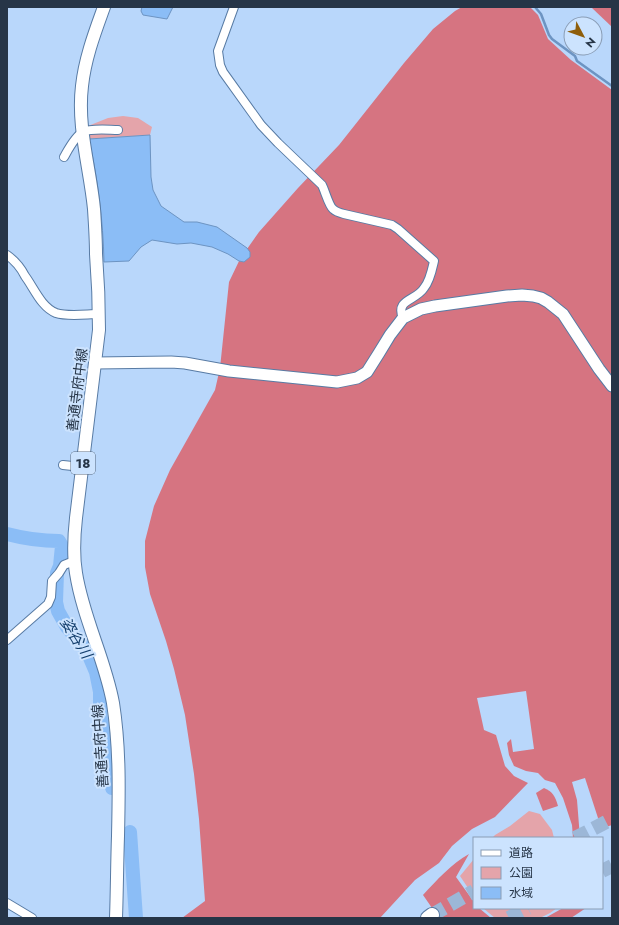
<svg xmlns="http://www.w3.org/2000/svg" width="619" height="925" font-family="Jost,'Noto Sans JP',sans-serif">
<rect width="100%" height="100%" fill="#b9d7fb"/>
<g fill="#e4a4aa">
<polygon points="123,116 138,118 152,127 150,135 89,139 88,126 108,118"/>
<polygon points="529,811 540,814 552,830 554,838 492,838 495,835 510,826"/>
<polygon points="474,859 474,897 460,876"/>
<polygon points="483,908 557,908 550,913 540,918 495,918"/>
</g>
<g fill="#d67481">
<polygon points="462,7 530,7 538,15 548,39 571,60 612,90 612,825 606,827 598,818 585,778 572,782 577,800 580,838 573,838 572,825 563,798 555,783 545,780 538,773 526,771 514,766 509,755 507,743 511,739 513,752 534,749 526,691 477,698 484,730 496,735 505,766 514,776 528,783 495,817 472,829 452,846 439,863 415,880 380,918 182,918 205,901 199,819 194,774 185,715 174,669 166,641 150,594 145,567 145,541 154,506 170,470 215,390 220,368 229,282 240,259 259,232 298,188 339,145 404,63 433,29 455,11"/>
<polygon points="591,7 612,7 612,27 592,8"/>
<path d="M 544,788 C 553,792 555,796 558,806 L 543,811 L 536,793 Z"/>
<path d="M 469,854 L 456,877 L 474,902 L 474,908 L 479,908 L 491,918 L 439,918 L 423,895 C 437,880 451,864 469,854 Z"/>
<polygon points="563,908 586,908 571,918 545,918"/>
</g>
<g fill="#8bbdf6" stroke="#6d94c2">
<polygon points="142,7 173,7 167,19 143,15 141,11"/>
<path d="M 150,135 L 151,177 L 153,190 L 161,206 L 184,222 L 197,222 L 217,227 L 247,248 L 250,252 L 250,257 L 244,262 L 239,261 L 228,254 L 212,247 L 191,243 L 177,244 L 152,240 L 141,247 L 129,261 L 104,262 C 103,219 98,181 89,139 Z"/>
</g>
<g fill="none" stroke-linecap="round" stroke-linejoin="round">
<polyline stroke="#6d94c2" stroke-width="2.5" points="535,7 541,14 549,35 552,39 575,56 577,61 612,86"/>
<g stroke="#8bbdf6" stroke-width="14">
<path d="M 7,534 C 26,539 39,541 59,541 L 62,546 L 60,566 L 57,573 L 56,602 L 58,611 L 67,627 L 87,651 L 96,672 L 100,692 L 100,713 L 112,788"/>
<polyline points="130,832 136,918"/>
</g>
<g stroke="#9cb7d7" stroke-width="14" stroke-dasharray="14 7" stroke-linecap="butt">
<polyline points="575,838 612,819"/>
<polyline points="602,871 612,866"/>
<polyline points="432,915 474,891"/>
<polyline points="509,918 528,908"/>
</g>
<defs>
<g id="street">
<path d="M 234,7 L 218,51 L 220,65 L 223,72 L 261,125 L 278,143 L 322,185 C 325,191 329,206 333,209 C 336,212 340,213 344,214 L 392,225 L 398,229 L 434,261 C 432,270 430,281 424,288 C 416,301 395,299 403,318"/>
<path d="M 64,157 C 68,150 75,136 83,132 C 91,128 109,130 118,130"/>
<path d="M 7,255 C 14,260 21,268 25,276 C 34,288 41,307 56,313 C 68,317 87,314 99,314"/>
<polyline points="63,465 82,467"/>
<polyline points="7,640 48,604 51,597 52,581 59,573 64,565 74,561"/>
<polyline points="7,903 32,918"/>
</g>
<polyline id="secondary" points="95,363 171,362 185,363 229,371 337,382 357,378 367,372 379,353 390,335 403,318 421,309 435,306 507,296 522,295 533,296 541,298 548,302 563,314 599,369 612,386"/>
<path id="primary" d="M 104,7 C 95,32 85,58 82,86 C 77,127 90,168 94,209 C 95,224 96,239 96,254 C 98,279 99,305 99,330 L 76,518 C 74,536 73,555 76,573 C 83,618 105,659 113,703 C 120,748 119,792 118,836 C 117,864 117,891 116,918"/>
<polyline id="highway" points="428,918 432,915"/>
</defs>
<use href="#street" stroke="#587ba4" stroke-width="10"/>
<use href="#secondary" stroke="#587ba4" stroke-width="13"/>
<use href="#primary" stroke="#587ba4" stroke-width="14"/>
<use href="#highway" stroke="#587ba4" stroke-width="16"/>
<use href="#street" stroke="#fff" stroke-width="8"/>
<use href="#secondary" stroke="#fff" stroke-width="11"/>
<use href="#primary" stroke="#fff" stroke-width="12"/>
<use href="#highway" stroke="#fff" stroke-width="14"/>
</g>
<g text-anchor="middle" stroke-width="4" stroke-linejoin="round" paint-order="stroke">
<rect fill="#cce3fe" stroke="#58697e" stroke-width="1" x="71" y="452" width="24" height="22" rx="3"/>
<g font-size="13" font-weight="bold" fill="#263547">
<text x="83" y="468">18</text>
</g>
<g font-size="14" fill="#263547" stroke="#cce3fe">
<text transform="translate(77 390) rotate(-83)" y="5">善通寺府中線</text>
<text transform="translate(100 746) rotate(-94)" y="5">善通寺府中線</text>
</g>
<g font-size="15" font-style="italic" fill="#143f6d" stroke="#cce3fe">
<text transform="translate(76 638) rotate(58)" y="5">姿谷川</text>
</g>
</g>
<rect width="619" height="925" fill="none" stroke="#263547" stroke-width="16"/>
<rect x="473" y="837" width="130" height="72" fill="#cce3fe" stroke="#8a9db5"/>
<rect x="481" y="850" width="20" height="6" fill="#ffffff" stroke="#8a9db5"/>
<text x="509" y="857" font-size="12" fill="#263547">道路</text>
<rect x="481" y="867" width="20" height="12" fill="#e4a4aa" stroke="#8a9db5"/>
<text x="509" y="877" font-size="12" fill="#263547">公園</text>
<rect x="481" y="887" width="20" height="12" fill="#8bbdf6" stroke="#8a9db5"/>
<text x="509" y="897" font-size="12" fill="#263547">水域</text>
<g transform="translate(583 36) rotate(131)"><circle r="19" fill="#cce3fe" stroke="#8a9db5"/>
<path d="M0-3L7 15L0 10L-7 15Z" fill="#8f5e0a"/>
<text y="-6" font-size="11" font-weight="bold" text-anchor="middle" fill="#263547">N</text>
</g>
</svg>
